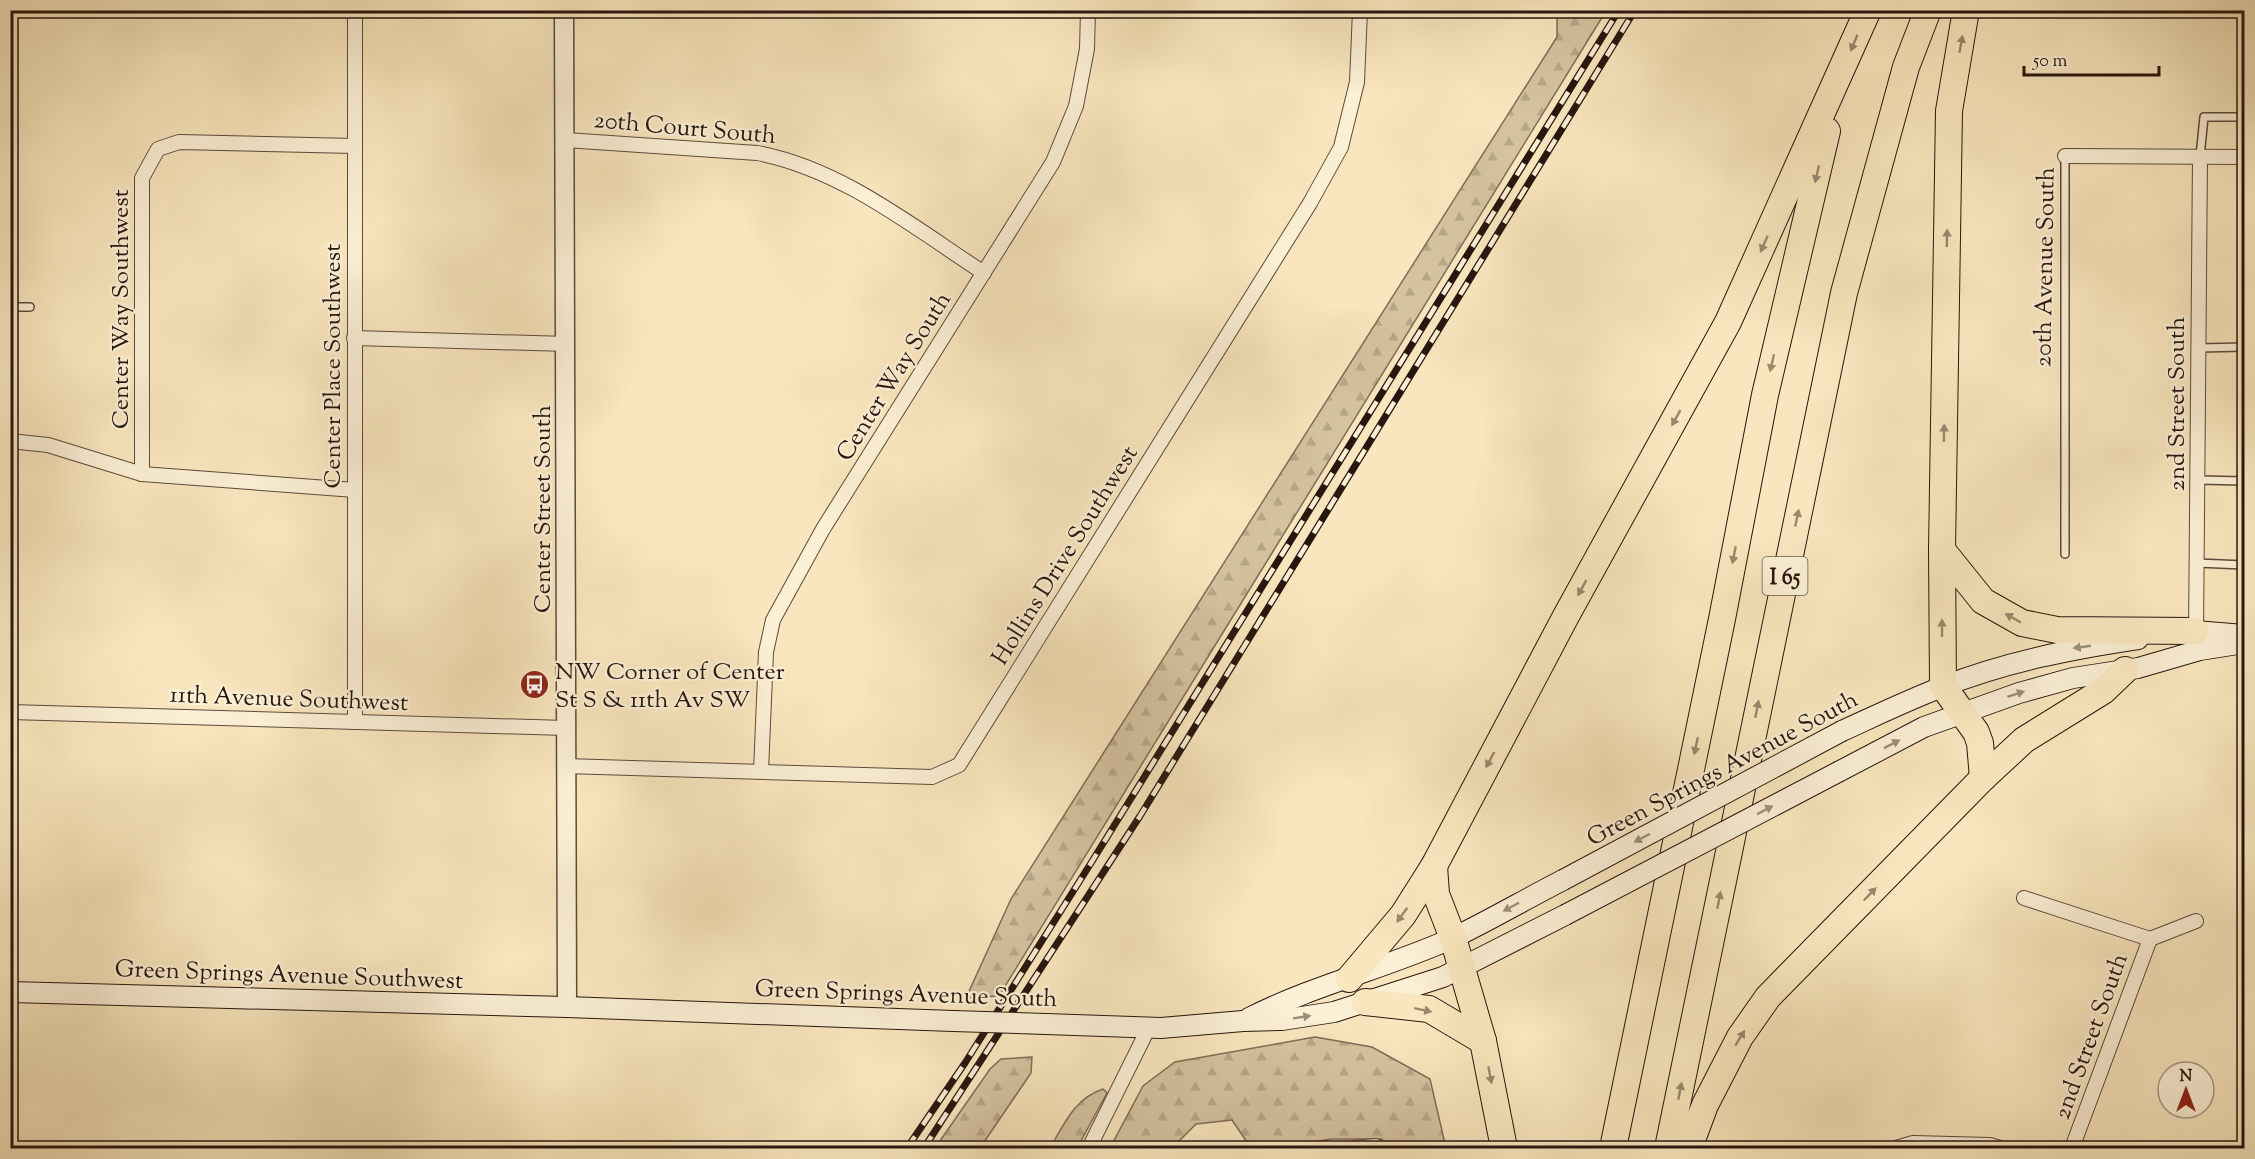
<svg xmlns="http://www.w3.org/2000/svg" width="2255" height="1159" font-family="'Sorts Mill Goudy',serif">
<defs>
<pattern id="forest-firs" width="22" height="20" patternUnits="userSpaceOnUse" patternTransform="scale(1.5)"><rect width="22" height="20" fill="#d5c3a0"/><path d="M5 1l3.5 6h-7zM16 11l3.5 6h-7z" fill="#b7a789"/></pattern>
</defs>
<rect width="100%" height="100%" fill="#f9e6be"/>
<filter id="stains"><feTurbulence type="fractalNoise" baseFrequency=".00333" numOctaves="4"/><feColorMatrix values="0 0 0 0 .2 0 0 0 0 .09 0 0 0 0 .02 0 0 0 .5 -.17"/></filter>
<radialGradient id="worn" r=".72"><stop offset=".6" stop-color="#630" stop-opacity="0"/><stop offset="1" stop-color="#630" stop-opacity=".3"/></radialGradient>
<g fill="url(#forest-firs)" stroke="#7e6c58" stroke-width="1.5">
<polygon points="1557,11 1606,11 999,996 966,998 1011,899 1557,37"/>
<polygon points="1315,1037 1372,1047 1430,1079 1446,1148 1385,1148 1382,1139 1332,1139 1305,1143 1293,1148 1251,1148 1232,1120 1196,1124 1172,1148 1110,1148 1143,1086 1175,1062"/>
<polygon points="1032,1057 1031,1073 980,1148 935,1148 990,1069 1001,1059"/>
<path d="M 1103,1089 L 1107,1093 L 1077,1148 L 1050,1148 C 1064,1124 1075,1098 1103,1089 Z"/>
</g>
<g fill="none" stroke-linecap="round" stroke-linejoin="round">
<defs>
<g id="service">
<polyline points="2200,157 2204,117 2244,117"/>
<polyline points="10,307 30,307"/>
<polyline points="2199,348 2244,347"/>
<polyline points="2199,480 2244,481"/>
<polyline points="2065,554 2065,156"/>
<polyline points="2197,563 2244,565"/>
</g>
<g id="minor">
<polyline points="355,10 355,722"/>
<path d="M 566,140 L 757,153 C 842,169 913,227 984,273"/>
<polyline points="2065,156 2244,157"/>
<polyline points="354,338 567,344"/>
<polyline points="10,441 48,445 142,474 355,490"/>
<polyline points="142,474 142,178 158,149 179,142 355,146"/>
<polyline points="2196,635 2200,157"/>
<polyline points="10,712 566,728"/>
<polyline points="565,766 932,777 959,765 1310,203 1341,147 1357,82 1360,10"/>
<polyline points="761,771 766,652 773,620 823,529 1053,162 1076,106 1087,49 1088,10"/>
<polyline points="2024,898 2150,939 2196,921"/>
<polyline points="1089,1148 1149,1027"/>
<polyline points="1354,1148 1376,1146"/>
<polyline points="1896,1148 1913,1143 1990,1145 2000,1148"/>
<polyline points="2072,1148 2150,939"/>
</g>
<polyline id="tertiary" points="564,10 567,1007"/>
<g id="secondary">
<polyline points="2182,633 2195,631 2244,635"/>
<path d="M 1842,731 C 1875,716 1908,700 1942,687 C 2005,662 2071,649 2138,639"/>
<polyline points="1840,771 1924,727 2019,693 2073,678 2138,668 2200,650 2244,643"/>
<polyline points="10,992 567,1007 953,1021"/>
<path d="M 1249,1018 C 1314,985 1386,968 1453,938 C 1490,920 1526,899 1563,880"/>
<polyline points="1046,1024 1161,1028 1243,1021 1282,1020 1334,1012 1443,977 1565,915"/>
</g>
<g id="motorway">
<polyline points="1966,10 1949,111 1942,550 1943,686 1976,732 1980,743 1983,778"/>
<polyline points="1942,550 1983,601 2022,623 2057,630 2195,631"/>
<polyline points="1434,866 1436,894 1453,938 1483,1041 1504,1148"/>
<polyline points="1349,979 1403,915 1434,866 1566,616 1728,322 1868,10"/>
<polyline points="1365,1002 1429,1009 1483,1041"/>
<polyline points="1613,1148 1722,619 1765,395 1827,131"/>
<polyline points="1668,1148 1844,293 1906,67 1928,10"/>
<polyline points="1689,1148 1705,1105 1740,1037 1768,997 1983,778 2024,740 2103,691 2125,670"/>
</g>
</defs>
<use href="#service" stroke="#5c4a3b" stroke-width="10"/>
<use href="#minor" stroke="#5c4a3b" stroke-width="16"/>
<use href="#tertiary" stroke="#5c4a3b" stroke-width="21"/>
<use href="#secondary" stroke="#27160f" stroke-width="22"/>
<use href="#motorway" stroke="#27160f" stroke-width="28"/>
<use href="#service" stroke="#fbefd5" stroke-width="7"/>
<use href="#minor" stroke="#fbefd5" stroke-width="14"/>
<use href="#tertiary" stroke="#fbefd5" stroke-width="18"/>
<use href="#secondary" stroke="#fbefd5" stroke-width="20"/>
<use href="#motorway" stroke="#f9e6be" stroke-width="26"/>
<defs>
<g id="rail">
<polyline points="907,1148 965,1063 1091,863 1619,10"/>
<polyline points="924,1148 1140,816 1635,10"/>
</g>
</defs>
<use href="#rail" stroke="#27160f" stroke-width="7"/>
<use href="#rail" stroke="#fbefd5" stroke-width="4.5" stroke-dasharray="14" stroke-linecap="butt"/>
<defs>
<g id="secondary-bridge">
<polyline points="1563,880 1842,731"/>
<polyline points="1565,915 1840,771"/>
<polyline points="953,1021 1046,1024"/>
</g>
</defs>
<use href="#secondary-bridge" stroke="#27160f" stroke-width="22" stroke-linecap="butt"/>
<use href="#secondary-bridge" stroke="#fbefd5" stroke-width="20"/>
</g>
<defs><path id="oneway-solid" d="M-6-.8H1V-3.2L6.5 0L1 3.2V.8H-6Z" transform="scale(1.5)"/></defs>
<g fill="#9a886f">
<use href="#oneway-solid" transform="translate(1854 43) rotate(113)"/>
<use href="#oneway-solid" transform="translate(1961 44) rotate(-80)"/>
<use href="#oneway-solid" transform="translate(1817 174) rotate(103)"/>
<use href="#oneway-solid" transform="translate(1947 238) rotate(-89)"/>
<use href="#oneway-solid" transform="translate(1764 244) rotate(114)"/>
<use href="#oneway-solid" transform="translate(1772 363) rotate(103)"/>
<use href="#oneway-solid" transform="translate(1676 418) rotate(119)"/>
<use href="#oneway-solid" transform="translate(1944 433) rotate(-89)"/>
<use href="#oneway-solid" transform="translate(1797 518) rotate(-78)"/>
<use href="#oneway-solid" transform="translate(1734 555) rotate(101)"/>
<use href="#oneway-solid" transform="translate(1582 588) rotate(119)"/>
<use href="#oneway-solid" transform="translate(2013 618) rotate(-150)"/>
<use href="#oneway-solid" transform="translate(1942 628) rotate(-90)"/>
<use href="#oneway-solid" transform="translate(1757 709) rotate(-79)"/>
<use href="#oneway-solid" transform="translate(1696 746) rotate(102)"/>
<use href="#oneway-solid" transform="translate(1490 760) rotate(118)"/>
<use href="#oneway-solid" transform="translate(1870 894) rotate(-46)"/>
<use href="#oneway-solid" transform="translate(1719 900) rotate(-79)"/>
<use href="#oneway-solid" transform="translate(1402 915) rotate(126)"/>
<use href="#oneway-solid" transform="translate(1423 1010) rotate(12)"/>
<use href="#oneway-solid" transform="translate(1740 1038) rotate(-59)"/>
<use href="#oneway-solid" transform="translate(1490 1075) rotate(79)"/>
<use href="#oneway-solid" transform="translate(1680 1091) rotate(-79)"/>
</g>
<g fill="#9c8d7c">
<use href="#oneway-solid" transform="translate(2082 647) rotate(172)"/>
<use href="#oneway-solid" transform="translate(2016 694) rotate(-18)"/>
<use href="#oneway-solid" transform="translate(1892 744) rotate(-27)"/>
<use href="#oneway-solid" transform="translate(1765 810) rotate(-28)"/>
<use href="#oneway-solid" transform="translate(1642 838) rotate(152)"/>
<use href="#oneway-solid" transform="translate(1511 907) rotate(152)"/>
<use href="#oneway-solid" transform="translate(1302 1017) rotate(-9)"/>
</g>
<defs>
<symbol id="bus-disc" viewBox="-11 -11 22 22"><circle r="9.5" fill="#8f2418" stroke="#fbefd5"/><path d="M-5-6H5V4H4V6H2V4H-2V6H-4V4H-5ZM-3.5-4V0h7V-4ZM-3.5 1.2v1.5H-2V1.2ZM2 1.2v1.5H3.5V1.2Z" fill="#fff"/></symbol>
</defs>
<g fill-rule="evenodd">
<use href="#bus-disc" x="518" y="668" width="33" height="33"/>
</g>
<g text-anchor="middle" stroke-width="4.5" stroke-linejoin="round" paint-order="stroke">
<rect fill="#fbefd5" stroke="#67574a" stroke-width="1.5" x="1762.5" y="557" width="45" height="38" rx="4.5"/>
<g font-size="22" font-weight="bold" fill="#27160f">
<text x="1785" y="584">I 65</text>
</g>
<g font-size="24" fill="#27160f" stroke="#fbefd5">
<text transform="translate(685 127) rotate(5)" y="8">20th Court South</text>
<text transform="translate(2044 267) rotate(-89)" y="8">20th Avenue South</text>
<text transform="translate(120 309) rotate(-90)" y="8">Center Way Southwest</text>
<text transform="translate(332 366) rotate(-90)" y="8">Center Place Southwest</text>
<text transform="translate(893 376) rotate(-58)" y="8">Center Way South</text>
<text transform="translate(2176 404) rotate(-90)" y="8">2nd Street South</text>
<text transform="translate(542 509) rotate(-90)" y="8">Center Street South</text>
<text transform="translate(1064 555) rotate(-58)" y="8">Hollins Drive Southwest</text>
<text transform="translate(289 698) rotate(2)" y="8">11th Avenue Southwest</text>
<text transform="translate(1722 768) rotate(-28)" y="8">Green Springs Avenue South</text>
<text transform="translate(289 974) rotate(2)" y="8">Green Springs Avenue Southwest</text>
<text transform="translate(906 993) rotate(2)" y="8">Green Springs Avenue South</text>
<text transform="translate(2090 1036) rotate(-70)" y="8">2nd Street South</text>
</g>
<g font-size="24" fill="#27160f" stroke="#fbefd5" text-anchor="start">
<text x="555" y="679">NW Corner of Center<tspan x="555" dy="28">St S &amp; 11th Av SW</tspan></text>
</g>
</g>
<rect width="2255" height="1159" fill="none" stroke="#f9e6be" stroke-width="36"/>
<rect x="12" y="12" width="2231" height="1135" fill="none" stroke="#27160f" stroke-width="3"/>
<rect x="18" y="18" width="2219" height="1123" fill="none" stroke="#27160f" stroke-width="1.5"/>
<g transform="translate(2186 1090)"><circle r="28" fill="#fbefd5" stroke="#a69886" stroke-width="1.5"/>
<path d="M0-4.5L10 22L0 15L-10 22Z" fill="#8f2418"/>
<text y="-9" font-size="16" font-weight="bold" text-anchor="middle" fill="#27160f">N</text>
</g>
<path d="M2024 66v9h135v-9" fill="none" stroke="#27160f" stroke-width="3"/>
<text x="2033" y="66" font-size="18" fill="#27160f" stroke="#fbefd5" stroke-width="4.5" paint-order="stroke">50 m</text>
<rect width="100%" height="100%" filter="url(#stains)"/>
<rect width="100%" height="100%" fill="url(#worn)"/>
</svg>
